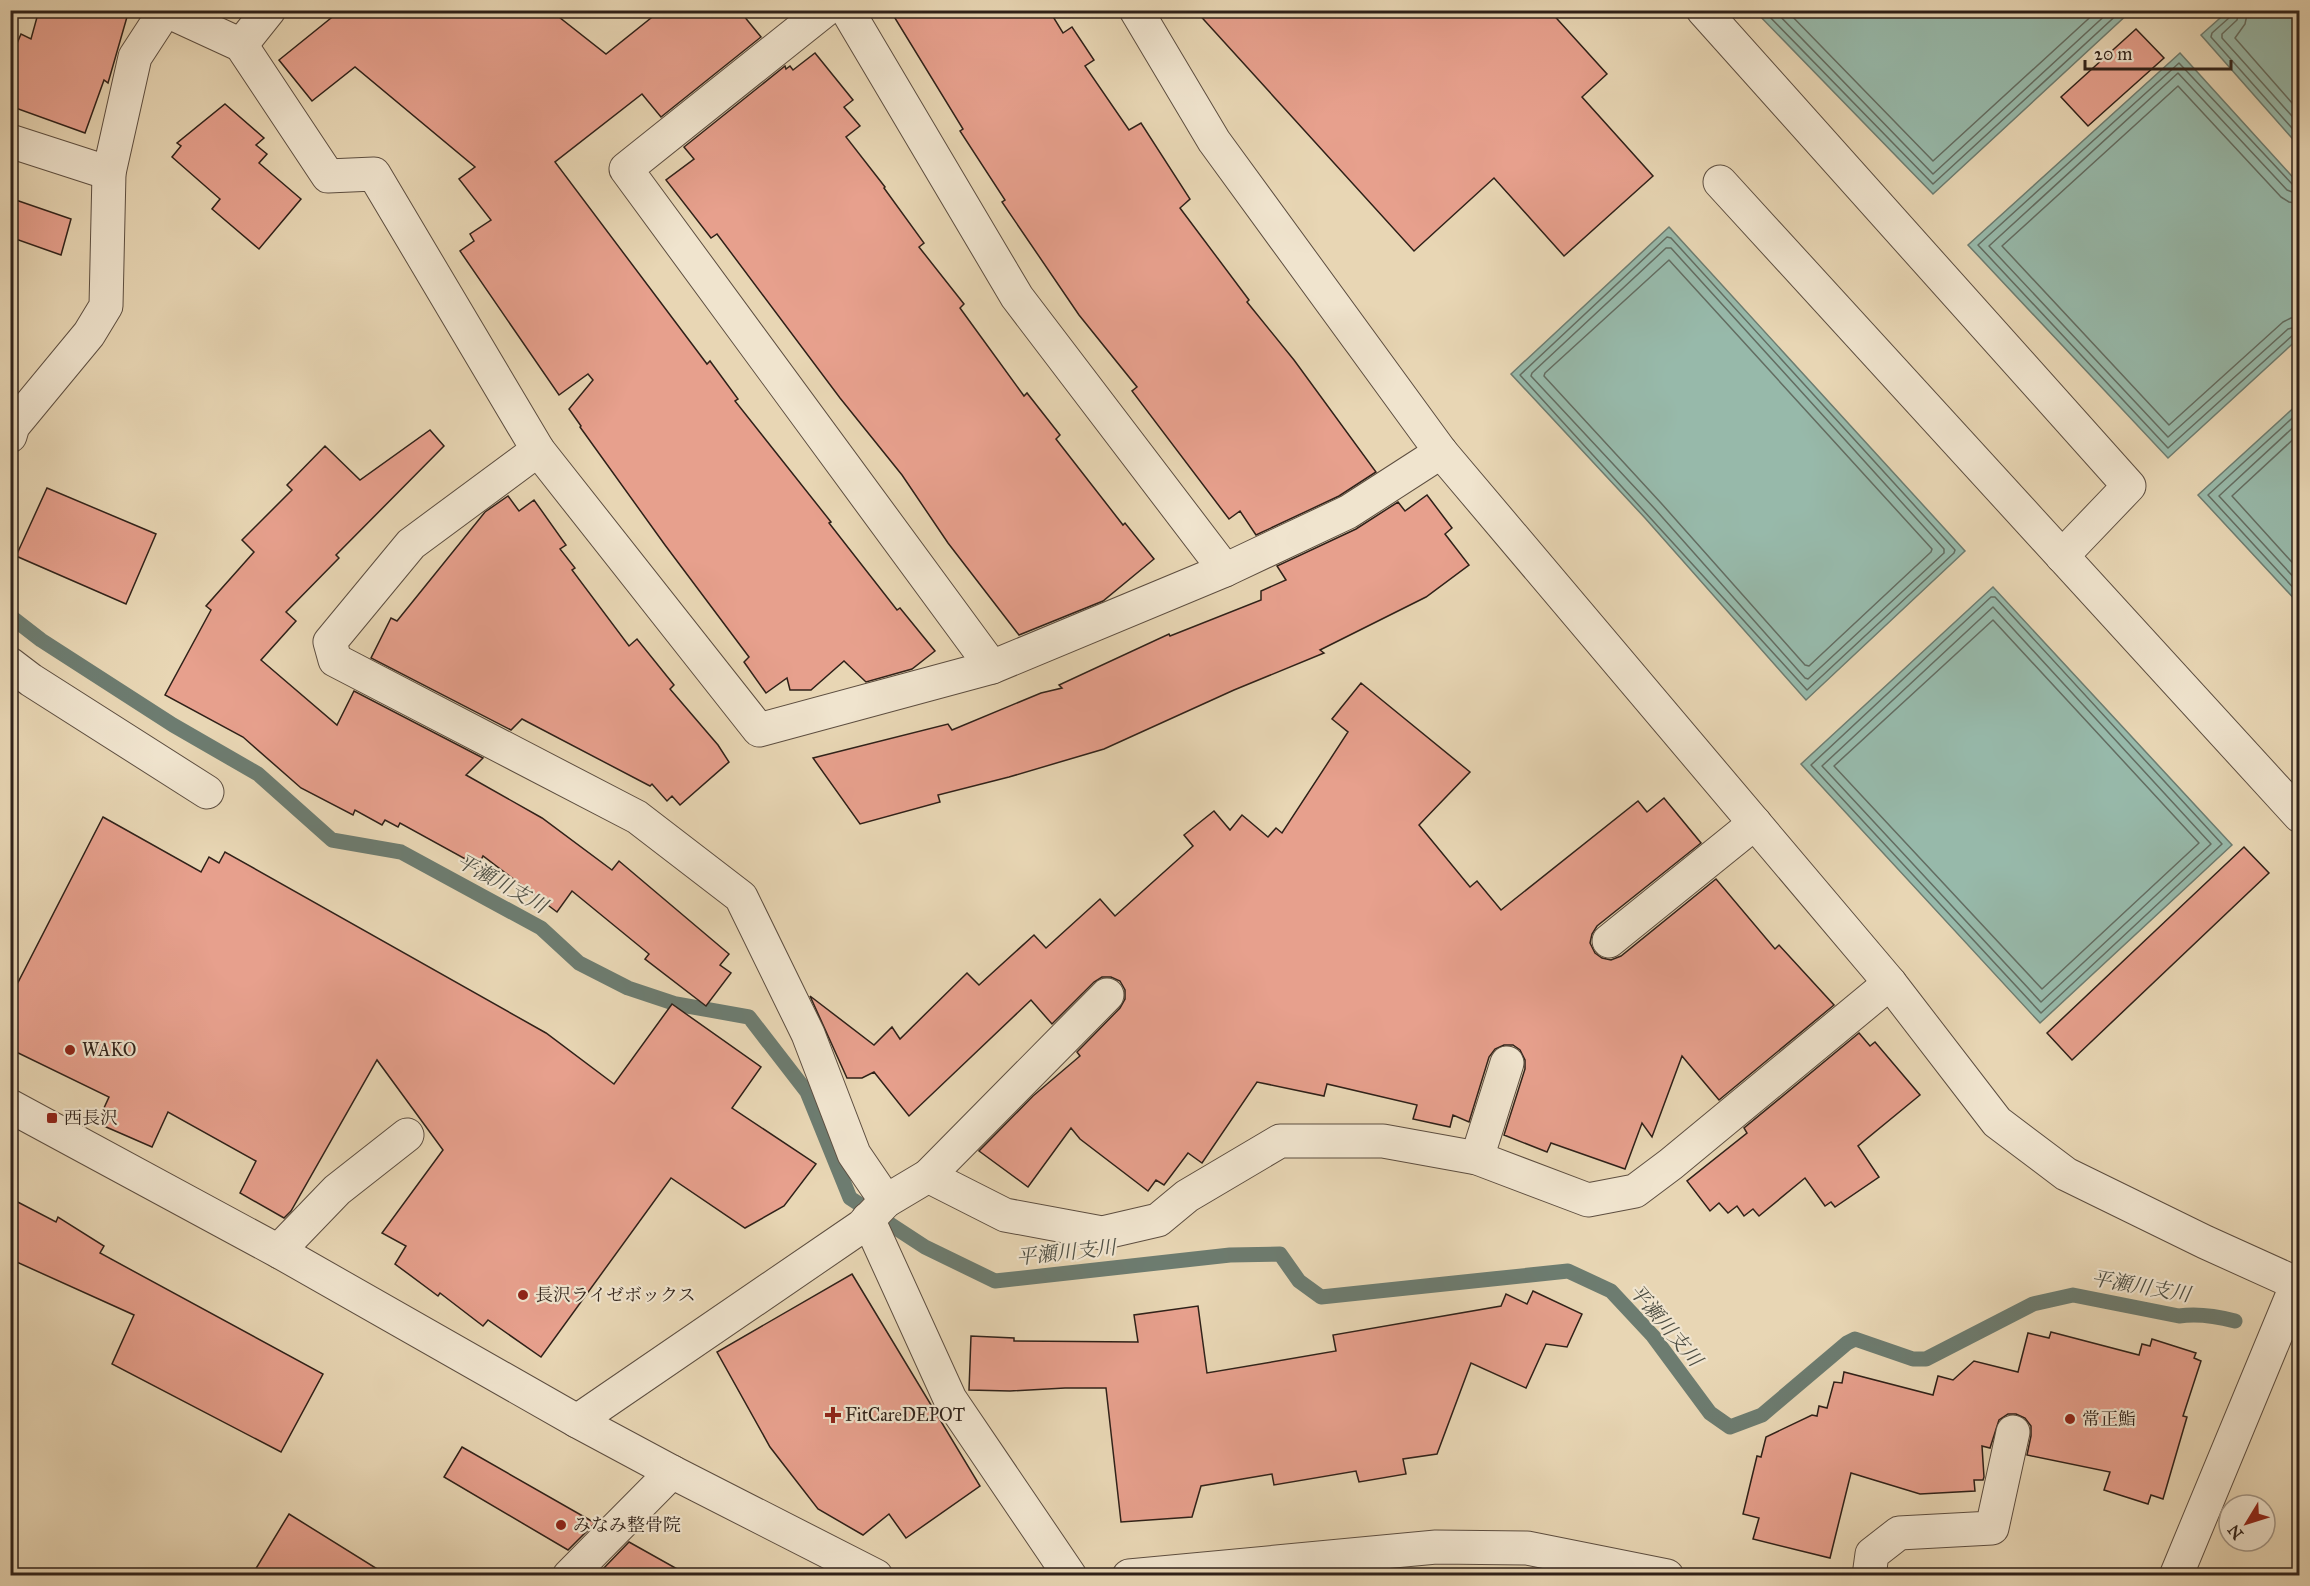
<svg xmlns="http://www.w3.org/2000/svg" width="2310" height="1586" font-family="'IM FELL Great Primer','Noto Serif JP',serif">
<rect width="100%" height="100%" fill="#e8d6b4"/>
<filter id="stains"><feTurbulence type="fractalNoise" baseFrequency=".00333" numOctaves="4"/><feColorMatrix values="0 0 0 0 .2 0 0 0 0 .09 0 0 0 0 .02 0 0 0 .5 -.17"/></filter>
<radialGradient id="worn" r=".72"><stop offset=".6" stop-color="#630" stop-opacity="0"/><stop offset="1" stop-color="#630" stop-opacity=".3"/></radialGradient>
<g fill="#97b9aa" stroke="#6d7c70" stroke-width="1.5">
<polygon points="1755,11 2131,11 1933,194"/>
<polygon points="2228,11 2299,11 2299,146 2201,35"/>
<polygon points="2180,53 2299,184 2300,337 2168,458 1968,245"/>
<polygon points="1669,227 1965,551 1806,700 1645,518 1511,374"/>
<polygon points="2299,403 2299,604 2198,495"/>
<polygon points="1993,587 2232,845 2040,1023 1801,764"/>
</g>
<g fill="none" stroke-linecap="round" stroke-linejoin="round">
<g stroke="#636d62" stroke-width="1.5">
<polyline points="1763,10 1933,184 2122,10"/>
<polyline points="1774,10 1933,174 2111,10"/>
<polyline points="1786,10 1933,161 2098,10"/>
<polyline points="2232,10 2230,17 2212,33 2211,37 2300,137"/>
<polyline points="2239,10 2237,20 2222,34 2222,38 2300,125"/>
<polyline points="2248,10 2245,24 2235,38 2300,112"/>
<polyline points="2300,187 2293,185 2179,63 1978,245 2168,448 2293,335 2300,333"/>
<polyline points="2300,195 2287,190 2178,73 1989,246 2168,437 2288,329 2300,326"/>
<polyline points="2300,204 2289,202 2281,197 2178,86 2002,246 2169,425 2283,322 2291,318 2300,317"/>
<polygon points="1667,237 1671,238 1955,550 1954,553 1807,690 1520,375"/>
<polygon points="1666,248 1671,248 1944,549 1944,553 1808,679 1805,678 1655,509 1531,376 1532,373"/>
<polygon points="1669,260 1932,549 1931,552 1809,666 1805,665 1661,503 1544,376 1545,373"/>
<polyline points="2300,411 2208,495 2300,595"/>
<polyline points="2300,421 2219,496 2300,584"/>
<polyline points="2300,433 2232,496 2300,571"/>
<polygon points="1991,597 1995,597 2222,844 2041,1013 1811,765"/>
<polygon points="1993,607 2211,844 2041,1002 1822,766"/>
<polygon points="1993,620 2199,843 2042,989 1834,766"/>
</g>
<path stroke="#6d7c70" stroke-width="15" d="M 10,616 L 41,640 L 173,725 L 258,774 L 332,840 L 401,852 L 541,928 L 579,963 L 628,988 L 676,1004 L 749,1017 L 807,1092 L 850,1198 L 925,1247 L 995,1281 L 1230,1255 L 1280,1254 L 1299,1281 L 1321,1297 L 1568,1271 L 1611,1291 L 1653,1336 L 1710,1413 L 1730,1427 L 1762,1415 L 1847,1343 L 1855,1339 L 1913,1359 L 1926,1359 L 2033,1304 L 2073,1295 L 2179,1316 C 2198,1313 2216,1316 2235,1321"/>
</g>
<g fill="#e7a08d" stroke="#2f2119" stroke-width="1.5">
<polygon points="39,10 129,10 108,83 104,80 85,133 10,106 10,60 21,34 31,39"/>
<polygon points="341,10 550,10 606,54 661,10 739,10 761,37 661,117 642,94 555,162 707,364 710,361 738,399 735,401 831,522 829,523 897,610 900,608 935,651 912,669 866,682 844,661 811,690 790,690 787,678 766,693 744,662 749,657 665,545 580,427 581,426 569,409 593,380 588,374 559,395 460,251 474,241 470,234 491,220 459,179 475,167 355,67 312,101 279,60"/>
<polygon points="890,10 1049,10 1063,33 1072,27 1094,60 1085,66 1129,130 1141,123 1190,199 1180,208 1249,300 1247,302 1294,360 1376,472 1339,496 1256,535 1240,511 1229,519 1132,391 1137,387 1079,315 1002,202 1005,200 960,131 963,129"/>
<polygon points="1195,10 1549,10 1607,74 1582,97 1653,176 1564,256 1494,178 1414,251"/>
<polygon points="2136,29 2164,58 2088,126 2061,97"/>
<polygon points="815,53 853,100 844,107 860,126 846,137 885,187 884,188 924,243 919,247 964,304 960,308 1024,396 1027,393 1060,435 1056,439 1123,525 1125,523 1154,559 1103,601 1019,635 948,543 902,475 840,398 717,234 711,238 666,180 694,159 684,147 785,66 786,69 790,66 793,70"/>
<polygon points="225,104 264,138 256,145 267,154 259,163 301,199 259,249 212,209 220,199 172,157 181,146 177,143"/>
<polygon points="10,198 71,219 61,255 10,237"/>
<polygon points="430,430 444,446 336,555 339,558 286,612 296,621 261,660 337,725 354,691 483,758 466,775 542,818 612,870 619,861 729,954 720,965 731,973 706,1006 645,959 649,954 572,891 557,912 483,856 478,866 400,823 398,827 385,820 382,825 355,810 353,815 301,788 243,737 165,695 211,610 206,606 254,552 242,540 292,490 287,485 325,446 360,480"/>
<polygon points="47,488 156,534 126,604 16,556"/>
<polygon points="1427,495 1452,528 1445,534 1469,565 1426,597 1320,650 1324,653 1234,690 1104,749 1009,777 938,795 940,802 860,824 813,758 948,724 952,730 1041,693 1062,688 1059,685 1169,634 1170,636 1261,600 1261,591 1286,580 1277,566 1356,529 1398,502 1405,511"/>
<polygon points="508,496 519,511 534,500 566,545 560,549 575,568 572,570 629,646 637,639 674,685 670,689 718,745 729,762 680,805 672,796 667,801 652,784 650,786 522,719 511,730 371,658 391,618 397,621 485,512"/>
<polygon points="1361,683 1470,772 1419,825 1470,887 1477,881 1501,910 1638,801 1647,812 1664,798 1701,843 1597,926 1592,934 1590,943 1595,953 1602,958 1611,960 1621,956 1716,879 1775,949 1779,945 1834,1005 1719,1100 1682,1056 1652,1137 1642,1123 1625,1169 1551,1143 1547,1152 1504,1135 1525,1069 1525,1060 1520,1050 1513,1045 1504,1045 1495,1049 1489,1057 1469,1122 1453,1115 1450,1127 1413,1119 1417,1105 1327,1084 1324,1096 1257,1082 1202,1163 1188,1153 1164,1185 1156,1180 1148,1191 1080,1139 1071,1128 1028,1187 979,1151 1033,1096 1080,1056 1077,1052 1120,1008 1125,999 1125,990 1120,981 1111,977 1102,977 1094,982 1052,1024 1031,1000 909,1116 874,1072 862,1078 847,1078 810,996 874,1045 892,1027 900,1039 967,973 979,985 1034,935 1046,948 1100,899 1115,916 1193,846 1184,835 1214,811 1230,830 1242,815 1268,837 1276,828 1282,833 1348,732 1332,719"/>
<polygon points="103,817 201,872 209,857 219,863 225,852 546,1033 614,1084 672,1004 761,1067 732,1108 816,1164 784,1206 745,1228 671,1178 541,1357 488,1320 483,1326 440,1293 438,1296 395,1264 406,1246 382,1233 443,1150 377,1060 291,1211 284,1218 240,1193 256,1161 168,1112 152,1147 97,1123 109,1097 10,1049 10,998"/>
<polygon points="2244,847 2269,873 2072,1060 2047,1033"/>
<polygon points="1859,1033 1870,1046 1875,1042 1920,1095 1858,1146 1879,1177 1835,1207 1831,1202 1825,1206 1805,1178 1759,1216 1753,1209 1744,1216 1737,1206 1728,1213 1719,1203 1710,1211 1687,1181 1747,1133 1744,1128"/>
<polygon points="10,1198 56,1222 58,1217 104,1246 100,1253 323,1374 281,1452 112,1364 134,1315 10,1259"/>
<polygon points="852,1274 980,1486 906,1538 889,1514 863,1535 818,1509 770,1447 717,1352"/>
<polygon points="1533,1291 1582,1314 1567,1347 1546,1344 1526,1388 1471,1363 1437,1454 1403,1459 1406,1474 1359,1482 1356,1471 1274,1485 1272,1474 1201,1486 1192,1517 1121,1522 1106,1388 1065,1388 1010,1391 969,1390 971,1336 1014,1338 1014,1341 1138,1342 1134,1315 1198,1306 1207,1373 1336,1351 1333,1335 1501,1306 1506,1294 1527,1304"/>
<polygon points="2051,1332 2139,1355 2142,1344 2150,1346 2152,1339 2196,1353 2194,1358 2201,1361 2183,1416 2187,1417 2163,1499 2151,1495 2148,1504 2104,1490 2110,1472 2027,1455 2031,1436 2031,1426 2025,1418 2016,1414 2008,1414 1999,1420 1990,1448 1982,1446 1984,1477 1983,1480 1974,1480 1975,1491 1920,1494 1851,1473 1830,1558 1753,1539 1759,1518 1743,1514 1757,1456 1761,1457 1766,1437 1812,1415 1817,1416 1819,1406 1827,1408 1834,1382 1842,1383 1844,1372 1933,1395 1938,1376 1953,1380 1974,1361 2018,1372 2028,1333 2049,1338"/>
<polygon points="462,1447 595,1523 568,1550 444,1477"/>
<polygon points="289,1514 387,1575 252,1575"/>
<polygon points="629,1542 688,1575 611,1575 602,1570"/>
</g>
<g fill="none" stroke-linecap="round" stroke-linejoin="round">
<defs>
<g id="minor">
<polyline points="165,10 241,45 328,176 374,174 538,450 759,730 992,667 1225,570 1348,512 1441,452"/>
<polyline points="825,10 626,169 992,667"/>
<polyline points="847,10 1017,297 1225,570"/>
<polyline points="1136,10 1214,141 1441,452 1890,983 1997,1122 2066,1174 2205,1242 2300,1285"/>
<polyline points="1703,10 2129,486 2062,556"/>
<polyline points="241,45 269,10"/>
<polyline points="10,141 109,173"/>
<polyline points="1720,182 2300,816"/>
<polyline points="10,436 13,426 89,334 106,306 109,173 135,57 165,11"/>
<polyline points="538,450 411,544 330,642 335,660 637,817 741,897 808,1034 854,1154 886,1201"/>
<polyline points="10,664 31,680 207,792"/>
<polyline points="1609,941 1755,823"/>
<polyline points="10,1106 280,1252 577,1421 672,1472 876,1576"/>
<polyline points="1477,1158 1507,1063"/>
<polyline points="928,1176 1005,1215 1102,1233 1158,1220 1187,1196 1280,1141 1383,1141 1477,1158 1588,1200 1635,1191 1671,1164 1890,983"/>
<polyline points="868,1219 950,1399 1070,1576"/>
<polyline points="280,1252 284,1245 337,1190 407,1135"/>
<polyline points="577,1421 862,1226 886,1201 928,1176 1107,995"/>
<polyline points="569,1576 672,1472"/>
<polyline points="1129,1576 1436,1547 1527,1548 1667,1576"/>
<polyline points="1869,1576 1872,1554 1899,1533 1992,1528 2013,1432"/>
<polyline points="2176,1576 2297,1284"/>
</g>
</defs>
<use href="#minor" stroke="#5d4e40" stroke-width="35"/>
<use href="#minor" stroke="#f0e4ce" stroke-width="33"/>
</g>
<g fill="#8f2418" stroke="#f0e4ce" stroke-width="2">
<circle cx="70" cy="1050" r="6"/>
<rect x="46" y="1112" width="12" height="12" rx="3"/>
<circle cx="523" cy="1295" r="6"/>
<path d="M830 1406h6v6h6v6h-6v6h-6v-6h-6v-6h6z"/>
<circle cx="2070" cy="1419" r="6"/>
<circle cx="561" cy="1525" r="6"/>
</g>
<g text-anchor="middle" stroke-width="4.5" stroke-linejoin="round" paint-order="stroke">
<g font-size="18" fill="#2f2119" stroke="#f0e4ce" text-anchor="start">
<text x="82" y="1056">WAKO</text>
<text x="64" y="1124">西長沢</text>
<text x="535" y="1301">長沢ライゼボックス</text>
<text x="845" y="1421">FitCareDEPOT</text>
<text x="2082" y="1425">常正鮨</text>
<text x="573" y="1531">みなみ整骨院</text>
</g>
<g font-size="20" font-style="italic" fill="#4e4f44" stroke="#f0e4ce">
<text transform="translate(502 883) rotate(29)" y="7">平瀬川支川</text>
<text transform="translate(1066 1252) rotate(-6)" y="7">平瀬川支川</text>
<text transform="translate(2141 1286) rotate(10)" y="7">平瀬川支川</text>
<text transform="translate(1666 1325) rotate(50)" y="7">平瀬川支川</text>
</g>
</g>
<rect width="2310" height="1586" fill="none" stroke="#e8d6b4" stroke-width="36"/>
<rect x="12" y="12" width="2286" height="1562" fill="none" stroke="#2f2119" stroke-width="3"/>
<rect x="18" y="18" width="2274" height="1550" fill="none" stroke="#2f2119" stroke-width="1.5"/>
<g transform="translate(2247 1523) rotate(232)"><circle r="28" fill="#f0e4ce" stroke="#a39686" stroke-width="1.5"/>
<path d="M0-4.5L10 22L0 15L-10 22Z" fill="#8f2418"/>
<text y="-9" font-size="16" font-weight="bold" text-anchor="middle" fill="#2f2119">N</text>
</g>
<path d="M2085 60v9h146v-9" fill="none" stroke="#2f2119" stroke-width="3"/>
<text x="2094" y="60" font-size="18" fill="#2f2119" stroke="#f0e4ce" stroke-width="4.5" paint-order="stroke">20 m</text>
<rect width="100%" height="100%" filter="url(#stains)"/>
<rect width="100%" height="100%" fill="url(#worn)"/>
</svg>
